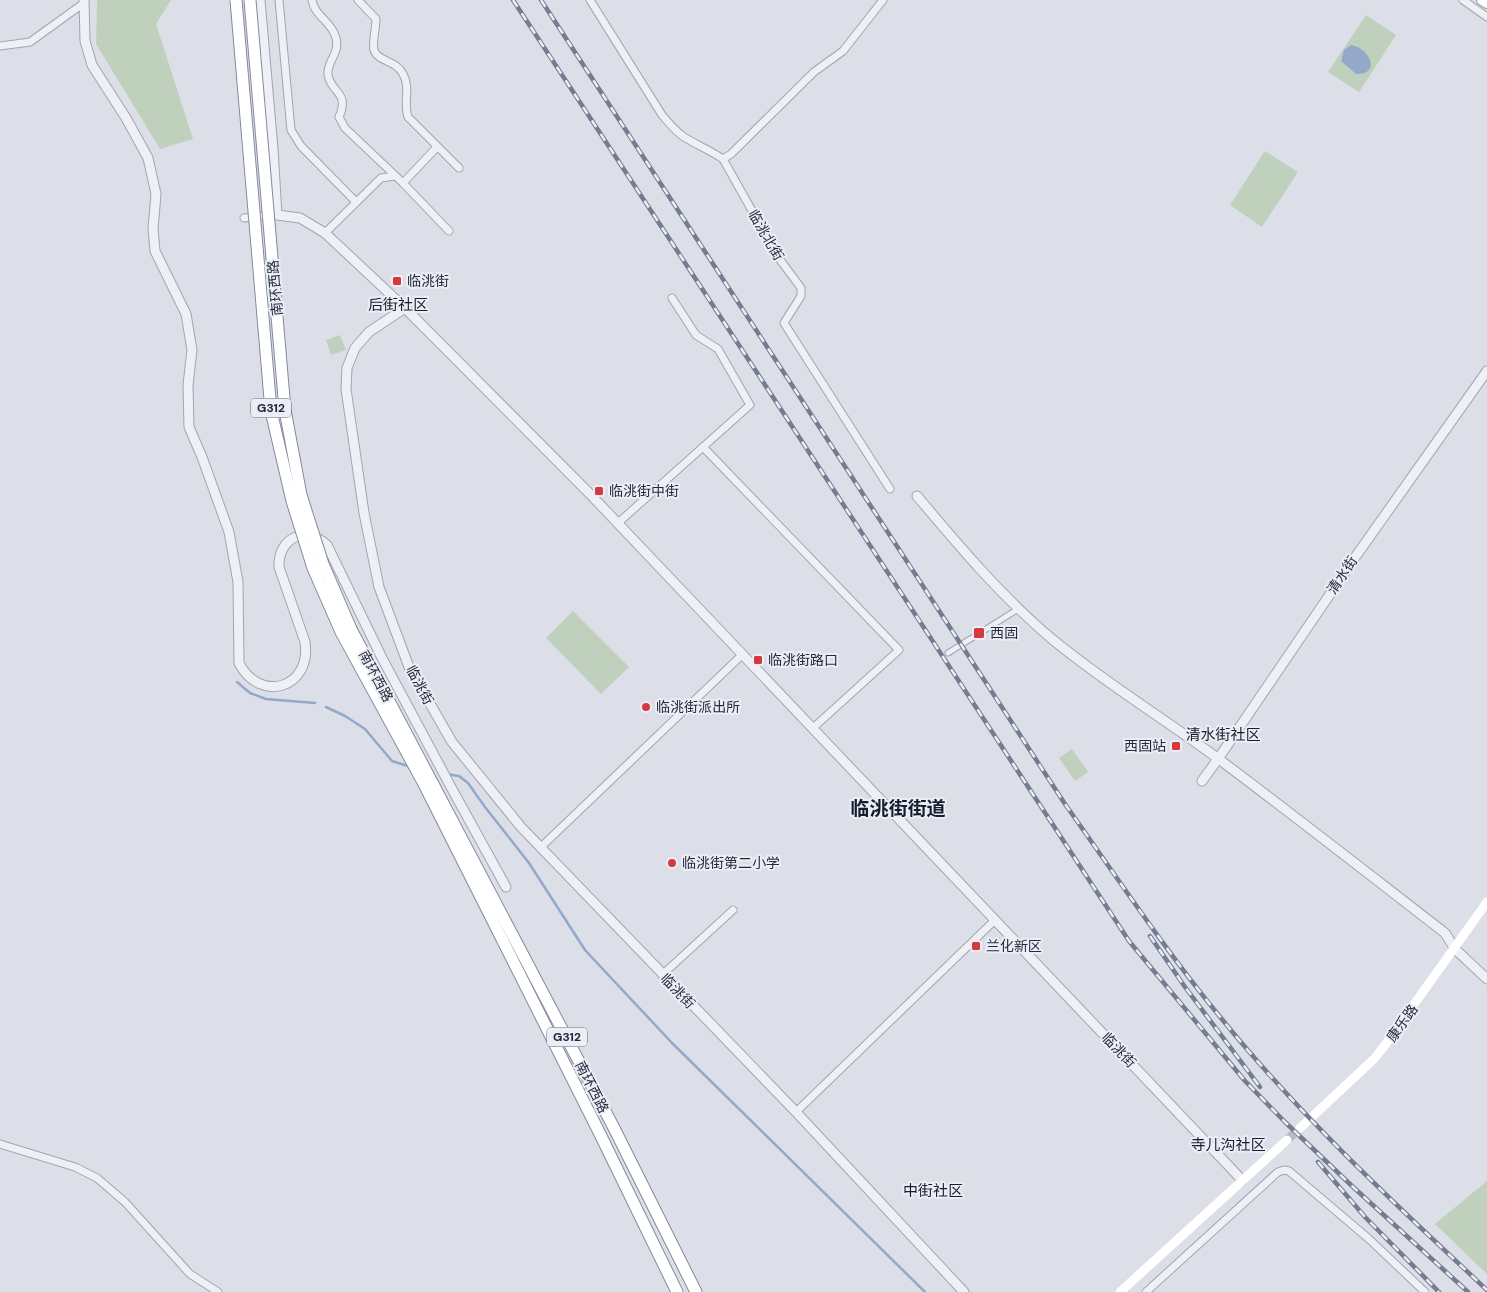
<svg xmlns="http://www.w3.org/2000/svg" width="1487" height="1292" font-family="'DM Sans','Noto Sans SC',sans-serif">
<rect width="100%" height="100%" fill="#dcdfe7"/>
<g fill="#bfd1bc">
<polygon points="97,0 171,0 156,24 193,139 160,149 96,44"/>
<polygon points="1366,15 1396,35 1359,92 1328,72"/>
<polygon points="1265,151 1298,172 1262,227 1230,205"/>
<polygon points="340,335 346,350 331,355 326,340"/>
<polygon points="573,611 629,667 601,694 546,638"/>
<polygon points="1072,749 1088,772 1075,781 1059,758"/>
<polygon points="1487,1181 1487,1274 1435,1224"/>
</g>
<path fill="#94a8c9" d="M 1351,45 C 1372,49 1380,75 1356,74 L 1341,61 L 1344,50 Z"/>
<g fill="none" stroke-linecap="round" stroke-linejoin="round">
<g stroke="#94a8c9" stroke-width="2.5">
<polyline points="237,682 250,693 266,699 315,703"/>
<polyline points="326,707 345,716 365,729 392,761 411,767"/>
<polyline points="446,774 459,776 468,783 485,807 529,863 585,950 672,1043 925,1292"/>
</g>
<polyline stroke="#b7bbc5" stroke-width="9" stroke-dasharray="9 4.5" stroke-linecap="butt" points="1287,1140 1299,1129"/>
<defs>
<polyline id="pedestrian" points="948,653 1018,609"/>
<g id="minor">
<polyline points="279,0 291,130 301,146 356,202"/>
<path d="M 312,0 C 314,15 330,21 335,35 C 342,53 326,61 328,75 C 331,93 350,92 339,117 L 345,128 L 403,183 L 449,231"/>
<path d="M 358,0 L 376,19 C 376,28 372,43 374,50 C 378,62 396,60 403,74 C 411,88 403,102 408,117 L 459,168"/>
<path d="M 590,0 L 662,115 C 669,123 675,131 684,137 C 697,145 711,151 723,159 L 778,257 L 801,288 L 801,296 L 784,323 L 890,489"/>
<polyline points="1463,0 1487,17"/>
<polyline points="0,46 30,42 84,3"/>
<polyline points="723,159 731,154 814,72 843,51 883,0"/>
<polyline points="403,183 437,147"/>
<polyline points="244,218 272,215"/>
<polyline points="325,233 381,178 395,176"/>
<polyline points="703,447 899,650 813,728"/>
<polyline points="618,523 750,405 718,349 696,335 672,298"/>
<polyline points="540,848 743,654"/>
<polyline points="662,975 733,910"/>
<polyline points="796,1112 995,920"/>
<polyline points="0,1144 75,1167 97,1178 125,1202 190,1274 218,1292"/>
<polyline points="1146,1292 1278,1172 1284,1170 1289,1171 1369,1239 1425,1292"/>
</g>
<g id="tertiary">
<path d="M 84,0 L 85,41 L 92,65 L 126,118 L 148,158 L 156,194 L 153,229 L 155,251 L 186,314 L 192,350 L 188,385 L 189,427 L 202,457 L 229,532 L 238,582 L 239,663 C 260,704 312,688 305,642 L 279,567 C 278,538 305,525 327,545 L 382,658 L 452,789 L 506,887"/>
<polyline points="260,0 273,149 277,215 300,218 325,233 405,308 589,493 1242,1180"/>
<polyline points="405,308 369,332 355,348 347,368 346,389 364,513 379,587 409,667 452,742 521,827 796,1112 964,1292"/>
<path d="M 917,496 C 959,546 1001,596 1052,639 C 1105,683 1165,719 1220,760 C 1296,817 1370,875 1445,933 L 1455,949 L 1487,979"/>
<polyline points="1202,781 1218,759 1356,556 1487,371"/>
</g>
<polyline id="primary" points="1482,0 1487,3"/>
<g id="trunk">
<polyline points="424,784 600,1134 677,1292"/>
<polyline points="433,784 614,1128 696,1292"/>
</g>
</defs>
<use href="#pedestrian" stroke="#a1a5b1" stroke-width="7"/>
<use href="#minor" stroke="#a1a5b1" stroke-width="9"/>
<use href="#tertiary" stroke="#a1a5b1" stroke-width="11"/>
<use href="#primary" stroke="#9aa2b3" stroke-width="12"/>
<use href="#trunk" stroke="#828a9e" stroke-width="13"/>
<use href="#pedestrian" stroke="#eef0f5" stroke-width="5"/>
<use href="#minor" stroke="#eef0f5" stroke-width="7"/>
<use href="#tertiary" stroke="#eef0f5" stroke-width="9"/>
<g stroke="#fff" stroke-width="9">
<polyline points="1299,1129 1375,1058 1385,1045 1487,902"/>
<polyline points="1120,1292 1287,1140"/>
</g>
<use href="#primary" stroke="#fff" stroke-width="10"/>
<use href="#trunk" stroke="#fff" stroke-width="11"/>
<defs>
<g id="rail">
<polyline points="513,0 1129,941 1245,1081 1286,1123 1352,1186 1468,1292"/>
<path d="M 541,0 L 1065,804 C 1116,876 1165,950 1221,1018 C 1301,1117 1394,1203 1487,1290"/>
<polyline points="1150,936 1185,987 1260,1087"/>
<polyline points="1318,1162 1365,1217 1439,1292"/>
</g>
</defs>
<use href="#rail" stroke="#747c91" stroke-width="4.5"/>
<use href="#rail" stroke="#ebeef5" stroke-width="2.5" stroke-dasharray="8" stroke-linecap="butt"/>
<defs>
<g id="trunk-bridge">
<polyline points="236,0 271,411 292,501 313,568 341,632 424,784"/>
<polyline points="250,0 285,410 301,495 323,564 351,629 433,784"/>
</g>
</defs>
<use href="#trunk-bridge" stroke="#828a9e" stroke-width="13" stroke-linecap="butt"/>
<use href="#trunk-bridge" stroke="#fff" stroke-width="11"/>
</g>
<g fill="#d5383f" stroke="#ebeef5" stroke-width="2">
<rect x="392" y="276" width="10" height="10" rx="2.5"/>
<rect x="594" y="486" width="10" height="10" rx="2.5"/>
<rect x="973" y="627" width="12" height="12" rx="2.5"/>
<rect x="753" y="655" width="10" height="10" rx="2.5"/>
<circle cx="646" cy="707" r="5"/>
<rect x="1171" y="741" width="10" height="10" rx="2.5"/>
<circle cx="672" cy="863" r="5"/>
<rect x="971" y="941" width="10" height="10" rx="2.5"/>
</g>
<g text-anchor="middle" stroke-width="4" stroke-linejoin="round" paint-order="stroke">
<g fill="#ebeef5" stroke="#606675" stroke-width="1">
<rect x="251" y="398.5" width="40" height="19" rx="4"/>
<rect x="547" y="1027.5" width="40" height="19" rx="4"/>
</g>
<g font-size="12" font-weight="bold" fill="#252b3e">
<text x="271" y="412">G312</text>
<text x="567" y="1041">G312</text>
</g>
<g font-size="14" fill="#252b3e" stroke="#ebeef5">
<text transform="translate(766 235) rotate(60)" y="5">临洮北街</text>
<text transform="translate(275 288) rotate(-95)" y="5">南环西路</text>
<text transform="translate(1342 575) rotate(-56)" y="5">清水街</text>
<text transform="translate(376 676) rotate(62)" y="5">南环西路</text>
<text transform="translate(420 685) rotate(62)" y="5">临洮街</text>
<text transform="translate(678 991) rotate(46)" y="5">临洮街</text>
<text transform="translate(1402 1023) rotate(-54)" y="5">康乐路</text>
<text transform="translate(1119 1050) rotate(46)" y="5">临洮街</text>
<text transform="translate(592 1087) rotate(63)" y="5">南环西路</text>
</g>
<g font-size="14" fill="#252b3e" stroke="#ebeef5" text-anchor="start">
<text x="407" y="286">临洮街</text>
<text x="609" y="496">临洮街中街</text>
<text x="990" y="638">西固</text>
<text x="768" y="665">临洮街路口</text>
<text x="656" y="712">临洮街派出所</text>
<text x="1166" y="751" text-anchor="end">西固站</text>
<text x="682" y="868">临洮街第二小学</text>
<text x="986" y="951">兰化新区</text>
</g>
<g font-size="15" fill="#171d2e" stroke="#ebeef5">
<text x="398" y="310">后街社区</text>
<text x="1223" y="740">清水街社区</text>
<text x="1228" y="1150">寺儿沟社区</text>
<text x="933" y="1196">中街社区</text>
</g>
<g font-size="19" font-weight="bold" fill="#171d2e" stroke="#ebeef5">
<text x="898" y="815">临洮街街道</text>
</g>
</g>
</svg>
